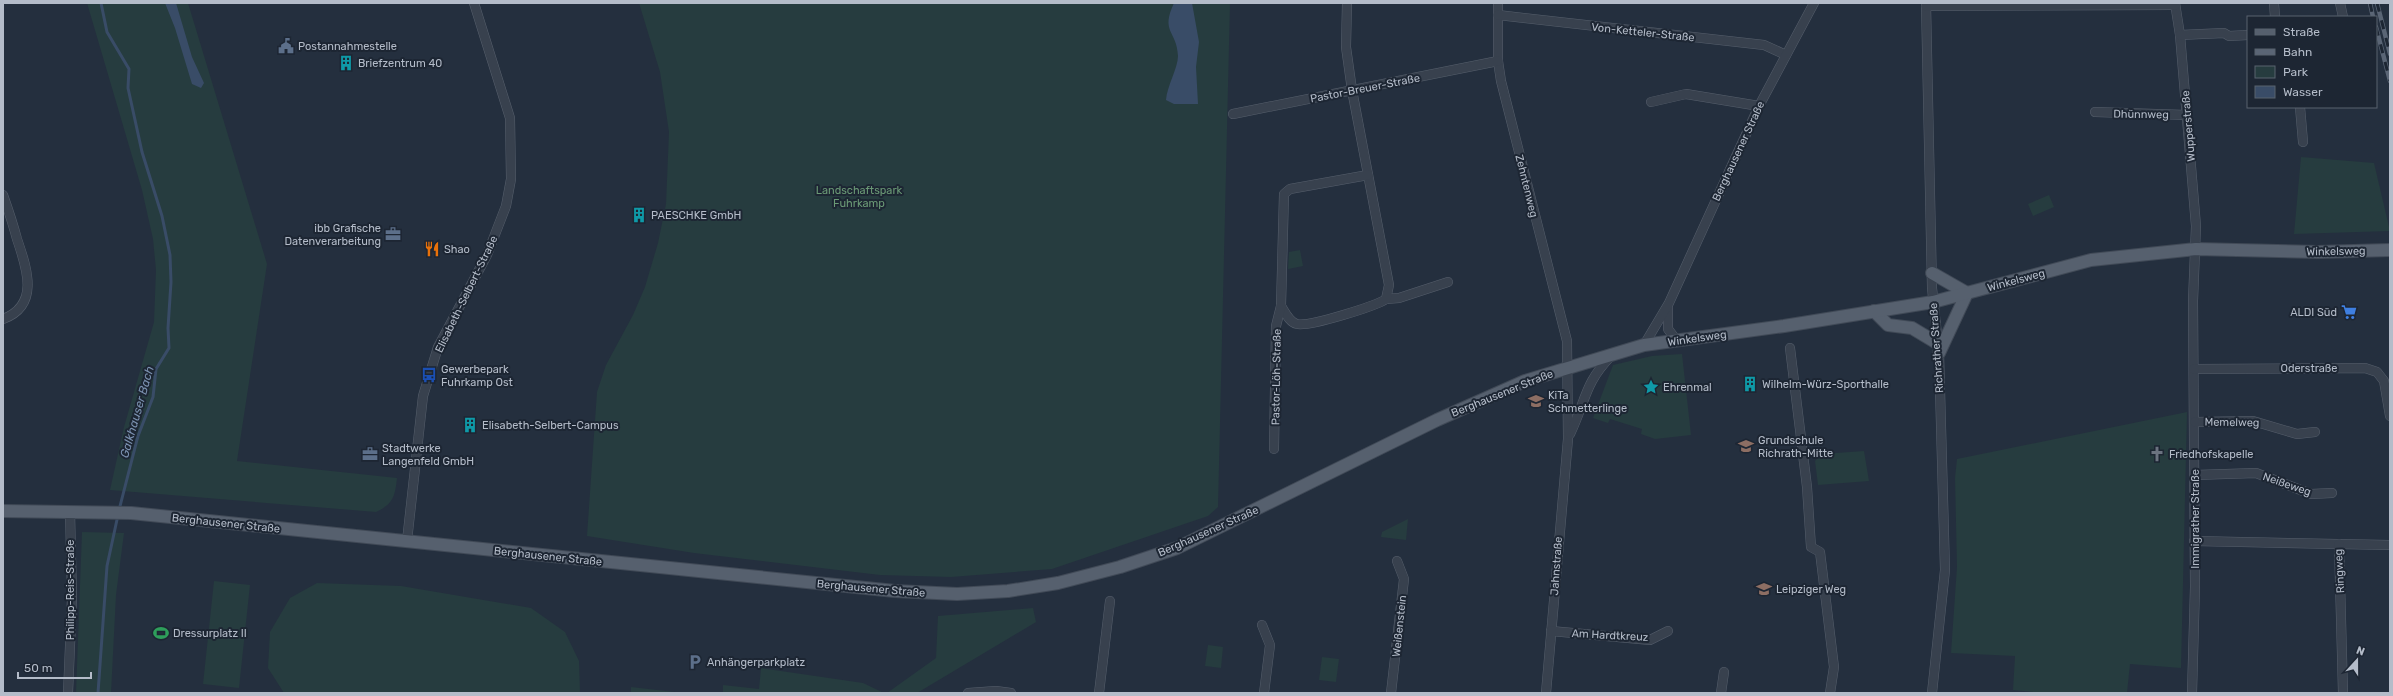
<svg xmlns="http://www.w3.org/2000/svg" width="2393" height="696" font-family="Rubik,sans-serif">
<rect width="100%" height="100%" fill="#242f3e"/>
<g fill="#263c3f">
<path d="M 87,3 L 188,3 L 267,264 L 237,461 L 397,478 C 395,497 393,504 376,512 L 110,490 L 124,427 L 154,322 L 156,270 L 153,239 L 142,190 Z"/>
<polygon points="639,3 1230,3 1218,507 1208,516 1052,569 951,577 880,575 694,553 587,536 597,392 606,365 633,315 645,287 658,243 666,204 669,132 660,72"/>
<polygon points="2301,157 2374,163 2390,231 2294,234"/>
<polygon points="2049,195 2054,207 2033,216 2028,204"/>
<polygon points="1300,250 1303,266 1288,269 1289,252"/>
<polygon points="1682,354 1691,435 1655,439 1641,434 1642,429 1610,419 1608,423 1593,418 1613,365 1652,356"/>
<polygon points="2187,412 2181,668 2130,664 2127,693 2043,693 2013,690 2015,656 1951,653 1957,567 1955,478 1957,459"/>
<polygon points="1864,451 1869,481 1818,485 1815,461 1822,454"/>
<polygon points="1408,519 1406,540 1381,537 1382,532"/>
<polygon points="82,532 124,533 116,595 111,693 76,693"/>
<polygon points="214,581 250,585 239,688 203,684"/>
<polygon points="317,583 401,586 531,608 565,632 579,661 580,693 284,693 268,668 270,632 290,598"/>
<polygon points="1033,608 1036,622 917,693 887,693 936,658 938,616"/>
<polygon points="1208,645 1223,647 1221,668 1205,666"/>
<polygon points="1322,657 1339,659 1336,682 1319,680"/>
<polygon points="761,668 863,683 884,693 723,693 723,685 759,689"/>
<polygon points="631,687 683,693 631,693"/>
</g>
<g fill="#394c67">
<polygon points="165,3 176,3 192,57 204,83 201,88 192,84 175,28"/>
<path d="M 1174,3 L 1192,3 L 1199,42 L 1196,67 L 1198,104 L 1174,104 L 1166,100 C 1167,86 1178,68 1178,56 C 1177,30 1160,33 1174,3 Z"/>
</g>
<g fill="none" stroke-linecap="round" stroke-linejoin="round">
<g stroke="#394c67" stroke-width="3">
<polyline points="101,3 107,32 129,69 128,88 142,152 162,216 170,255 171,282 168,328 169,348 156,369 153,397 138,436 119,510"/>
<polyline points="98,693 107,566 118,515"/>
</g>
<defs>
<g id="minor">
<polyline points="1498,3 1498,61 1501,81 1567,341 1568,439 1546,693"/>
<polyline points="1926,3 1932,288 1939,353 1945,570 1932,693"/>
<polyline points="2175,3 2180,35 2196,226 2193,301 2195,587 2192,693"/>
<polyline points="2274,3 2275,17"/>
<polyline points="2340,3 2343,17"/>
<polyline points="1926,6 2175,5"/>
<polyline points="1498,15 1764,45 1786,55"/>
<polyline points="2180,35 2224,33 2229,36 2248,35"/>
<polyline points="1651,102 1686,94 1759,106"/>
<polyline points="2300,107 2303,142"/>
<polyline points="2095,112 2187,115"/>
<polyline points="1233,114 1498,61"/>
<path d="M 3,195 C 8,209 13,224 17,239 C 26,266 41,305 3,319"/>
<polyline points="1386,299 1399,298 1448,282"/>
<path d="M 1281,306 C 1285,312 1289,322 1297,324 C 1309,327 1376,306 1386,299 L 1389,285 L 1352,90 L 1346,47 L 1347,3"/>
<polyline points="1668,308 1668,329 1677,341"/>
<polyline points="1644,345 1669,303 1759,106 1814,3"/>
<polyline points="1790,348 1807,487 1811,547 1820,552 1834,667 1830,693"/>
<polyline points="2194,369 2365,368 2377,372 2384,381 2390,416"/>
<polyline points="2195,422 2253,421 2297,434 2315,432"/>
<path d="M 1570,434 C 1586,401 1584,383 1612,355"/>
<polyline points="1274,449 1276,326 1281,306 1284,194 1290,189 1368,175"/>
<polyline points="2195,475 2256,473 2311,494 2332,493"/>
<polyline points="407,541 423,396 438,347 487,255 506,206 511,179 510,118 474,3"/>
<polyline points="2194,541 2390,545"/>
<polyline points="2339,544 2343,693"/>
<polyline points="1262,625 1270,645 1264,693"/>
<polyline points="1551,631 1650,640 1668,631"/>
<polyline points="68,693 72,598 70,511"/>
<polyline points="968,693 996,691 1011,693"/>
<polyline points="1099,693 1110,601"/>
<polyline points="1391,693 1404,579 1397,561"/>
<polyline points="1721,693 1724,672"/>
</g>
<g id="major">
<polyline points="1932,273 1967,293"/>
<polyline points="1874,311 1888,325 1912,328 1937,343"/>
<polyline points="1939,353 1967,293"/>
<polyline points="3,511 131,513 895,591 957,594 1008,591 1058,583 1120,567 1177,548 1437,420 1525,381 1644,345 1784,326 1933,302 2091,260 2196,249 2318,252 2390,250"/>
</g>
</defs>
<use href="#minor" stroke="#565f6c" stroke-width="10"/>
<use href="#major" stroke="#414a57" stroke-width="14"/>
<use href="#minor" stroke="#38414e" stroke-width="9"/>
<use href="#major" stroke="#56606e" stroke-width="12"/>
<defs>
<g id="rail">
<polyline points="2370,3 2373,17"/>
<polyline points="2377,3 2390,54"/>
<polyline points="2376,27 2390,81"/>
</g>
</defs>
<use href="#rail" stroke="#5a6575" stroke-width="4.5"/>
<use href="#rail" stroke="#1d2633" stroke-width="3" stroke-dasharray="9" stroke-linecap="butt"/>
</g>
<defs>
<symbol id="civic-bare" viewBox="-9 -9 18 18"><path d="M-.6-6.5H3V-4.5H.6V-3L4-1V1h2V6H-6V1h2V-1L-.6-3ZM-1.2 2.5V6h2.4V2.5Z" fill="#5c6f8a" stroke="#1d2633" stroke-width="2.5" paint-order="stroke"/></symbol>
<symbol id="building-bare" viewBox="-9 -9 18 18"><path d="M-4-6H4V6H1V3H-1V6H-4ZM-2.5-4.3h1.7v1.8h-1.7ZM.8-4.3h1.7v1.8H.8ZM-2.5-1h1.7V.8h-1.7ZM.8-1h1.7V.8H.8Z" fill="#0f9aa8" stroke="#1d2633" stroke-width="2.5" paint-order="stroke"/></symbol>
<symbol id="office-bare" viewBox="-9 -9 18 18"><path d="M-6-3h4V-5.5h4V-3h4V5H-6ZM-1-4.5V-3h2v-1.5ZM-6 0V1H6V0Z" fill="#5c6f8a" stroke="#1d2633" stroke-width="2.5" paint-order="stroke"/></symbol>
<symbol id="restaurant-bare" viewBox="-9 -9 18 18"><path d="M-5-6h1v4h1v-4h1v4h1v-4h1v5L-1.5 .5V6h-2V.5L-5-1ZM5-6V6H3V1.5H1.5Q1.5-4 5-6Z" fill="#e8710a" stroke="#1d2633" stroke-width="2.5" paint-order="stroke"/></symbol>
<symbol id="supermarket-bare" viewBox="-9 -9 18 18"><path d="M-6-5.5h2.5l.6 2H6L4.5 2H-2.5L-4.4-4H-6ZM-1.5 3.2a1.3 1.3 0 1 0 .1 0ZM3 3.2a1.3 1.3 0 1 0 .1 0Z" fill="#3f7fe0" stroke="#1d2633" stroke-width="2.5" paint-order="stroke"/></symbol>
<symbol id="bus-bare" viewBox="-9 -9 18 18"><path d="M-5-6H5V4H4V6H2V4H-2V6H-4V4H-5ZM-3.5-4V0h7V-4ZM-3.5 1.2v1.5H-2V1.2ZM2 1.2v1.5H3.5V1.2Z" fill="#1a4fb4" stroke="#1d2633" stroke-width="2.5" paint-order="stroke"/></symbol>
<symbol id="sight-bare" viewBox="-9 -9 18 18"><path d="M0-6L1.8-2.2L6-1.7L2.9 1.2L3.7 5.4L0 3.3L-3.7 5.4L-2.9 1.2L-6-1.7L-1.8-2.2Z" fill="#0f9aa8" stroke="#1d2633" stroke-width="2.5" paint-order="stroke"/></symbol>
<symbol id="school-bare" viewBox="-9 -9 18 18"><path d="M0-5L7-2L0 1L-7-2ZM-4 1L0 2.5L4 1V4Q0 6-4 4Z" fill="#8d6e63" stroke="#1d2633" stroke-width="2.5" paint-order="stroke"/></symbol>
<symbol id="church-bare" viewBox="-9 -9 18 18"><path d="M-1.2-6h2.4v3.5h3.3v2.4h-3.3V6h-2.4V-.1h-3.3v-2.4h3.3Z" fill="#6b7280" stroke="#1d2633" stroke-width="2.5" paint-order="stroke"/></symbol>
<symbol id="stadium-bare" viewBox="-9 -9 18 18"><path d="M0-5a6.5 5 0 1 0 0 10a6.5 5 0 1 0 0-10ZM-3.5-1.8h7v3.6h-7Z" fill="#2e9e5b" stroke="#1d2633" stroke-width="2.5" paint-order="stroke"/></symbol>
<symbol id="parking-bare" viewBox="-9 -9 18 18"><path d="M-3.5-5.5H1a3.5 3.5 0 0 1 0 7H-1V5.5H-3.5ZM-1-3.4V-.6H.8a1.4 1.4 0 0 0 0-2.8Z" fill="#5c6f8a" stroke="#1d2633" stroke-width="2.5" paint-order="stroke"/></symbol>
</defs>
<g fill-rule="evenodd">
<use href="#civic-bare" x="275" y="35" width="22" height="22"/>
<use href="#building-bare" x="335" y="52" width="22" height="22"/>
<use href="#building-bare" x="628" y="204" width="22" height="22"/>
<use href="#office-bare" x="382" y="223" width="22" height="22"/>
<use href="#restaurant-bare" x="421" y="238" width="22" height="22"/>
<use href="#supermarket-bare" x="2338" y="301" width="22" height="22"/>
<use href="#bus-bare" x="418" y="364" width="22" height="22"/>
<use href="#building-bare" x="1739" y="373" width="22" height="22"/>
<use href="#sight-bare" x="1640" y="376" width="22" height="22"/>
<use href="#school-bare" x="1525" y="390" width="22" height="22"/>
<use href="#building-bare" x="459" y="414" width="22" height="22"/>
<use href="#school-bare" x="1735" y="435" width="22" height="22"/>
<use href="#office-bare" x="359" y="443" width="22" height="22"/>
<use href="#church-bare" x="2146" y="443" width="22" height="22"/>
<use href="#school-bare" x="1753" y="578" width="22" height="22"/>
<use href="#stadium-bare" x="150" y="622" width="22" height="22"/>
<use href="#parking-bare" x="684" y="651" width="22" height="22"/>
</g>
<g text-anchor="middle" stroke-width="4" stroke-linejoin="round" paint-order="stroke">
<g font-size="11" fill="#b4bcc9" stroke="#1d2633">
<text transform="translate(1643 32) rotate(6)" y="4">Von-Ketteler-Straße</text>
<text transform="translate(1365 88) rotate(-11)" y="4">Pastor-Breuer-Straße</text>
<text transform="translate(2141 114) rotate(1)" y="4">Dhünnweg</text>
<text transform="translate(2188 126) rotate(-95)" y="4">Wupperstraße</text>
<text transform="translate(1738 151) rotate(-65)" y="4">Berghausener Straße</text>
<text transform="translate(1527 186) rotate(76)" y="4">Zehntenweg</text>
<text transform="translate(2336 251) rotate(-1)" y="4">Winkelsweg</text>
<text transform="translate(2016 280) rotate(-15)" y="4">Winkelsweg</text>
<text transform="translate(466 294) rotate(-64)" y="4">Elisabeth-Selbert-Straße</text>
<text transform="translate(1697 338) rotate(-8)" y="4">Winkelsweg</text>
<text transform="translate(1936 348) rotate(-94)" y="4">Richrather Straße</text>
<text x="2309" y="372">Oderstraße</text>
<text transform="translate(1276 377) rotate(-89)" y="4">Pastor-Löh-Straße</text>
<text transform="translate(1502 393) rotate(-22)" y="4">Berghausener Straße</text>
<text transform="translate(2232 422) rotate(1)" y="4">Memelweg</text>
<text transform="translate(2287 484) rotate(19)" y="4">Neißeweg</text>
<text transform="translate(2195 519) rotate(-90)" y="4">Immigrather Straße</text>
<text transform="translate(226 523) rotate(6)" y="4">Berghausener Straße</text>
<text transform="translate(1208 531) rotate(-24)" y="4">Berghausener Straße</text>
<text transform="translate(548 556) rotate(6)" y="4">Berghausener Straße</text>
<text transform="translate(1556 566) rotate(-86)" y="4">Jahnstraße</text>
<text transform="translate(2339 571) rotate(-93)" y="4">Ringweg</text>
<text transform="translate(871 588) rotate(5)" y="4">Berghausener Straße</text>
<text transform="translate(70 590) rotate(-90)" y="4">Philipp-Reis-Straße</text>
<text transform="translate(1399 626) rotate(-84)" y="4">Weißenstein</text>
<text transform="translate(1610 635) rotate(3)" y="4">Am Hardtkreuz</text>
</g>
<g font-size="11" fill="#b4bcc9" stroke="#1d2633" text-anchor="start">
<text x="298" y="50">Postannahmestelle</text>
<text x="358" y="67">Briefzentrum 40</text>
<text x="651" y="219">PAESCHKE GmbH</text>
<text x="381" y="232" text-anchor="end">ibb Grafische<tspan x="381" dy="13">Datenverarbeitung</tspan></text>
<text x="444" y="253">Shao</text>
<text x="2337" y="316" text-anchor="end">ALDI Süd</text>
<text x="441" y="373">Gewerbepark<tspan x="441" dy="13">Fuhrkamp Ost</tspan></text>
<text x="1762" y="388">Wilhelm-Würz-Sporthalle</text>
<text x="1663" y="391">Ehrenmal</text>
<text x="1548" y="399">KiTa<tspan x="1548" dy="13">Schmetterlinge</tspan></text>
<text x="482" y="429">Elisabeth-Selbert-Campus</text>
<text x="1758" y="444">Grundschule<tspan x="1758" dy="13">Richrath-Mitte</tspan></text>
<text x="382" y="452">Stadtwerke<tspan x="382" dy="13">Langenfeld GmbH</tspan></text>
<text x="2169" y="458">Friedhofskapelle</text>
<text x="1776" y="593">Leipziger Weg</text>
<text x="173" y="637">Dressurplatz II</text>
<text x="707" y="666">Anhängerparkplatz</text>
</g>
<g font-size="11" fill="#6b9a76" stroke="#1d2633">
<text x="859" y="194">Landschaftspark<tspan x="859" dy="13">Fuhrkamp</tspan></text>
</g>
<g font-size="12" font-style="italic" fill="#7c92b1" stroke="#1d2633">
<text transform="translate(137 412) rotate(-74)" y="4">Galkhauser Bach</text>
</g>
</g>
<rect width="2393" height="696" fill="none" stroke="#b4bcc9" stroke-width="8"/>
<rect x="2247" y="16" width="130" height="92" fill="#1d2633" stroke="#59626f"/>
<rect x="2255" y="29" width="20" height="6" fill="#56606e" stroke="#59626f"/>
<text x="2283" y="36" font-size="12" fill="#b4bcc9">Straße</text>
<rect x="2255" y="49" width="20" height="6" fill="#5a6575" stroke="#59626f"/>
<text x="2283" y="56" font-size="12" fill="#b4bcc9">Bahn</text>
<rect x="2255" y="66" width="20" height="12" fill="#263c3f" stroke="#59626f"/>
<text x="2283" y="76" font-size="12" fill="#b4bcc9">Park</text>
<rect x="2255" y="86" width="20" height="12" fill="#394c67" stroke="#59626f"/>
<text x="2283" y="96" font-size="12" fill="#b4bcc9">Wasser</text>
<g transform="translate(2357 660) rotate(21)" stroke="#1d2633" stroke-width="3" paint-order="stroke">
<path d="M0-3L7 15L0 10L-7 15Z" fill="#b4bcc9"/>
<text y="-6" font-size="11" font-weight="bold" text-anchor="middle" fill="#b4bcc9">N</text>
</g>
<path d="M18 672v6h73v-6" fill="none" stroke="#b4bcc9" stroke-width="2"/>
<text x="24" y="672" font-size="12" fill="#b4bcc9" stroke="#1d2633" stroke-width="3" paint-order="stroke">50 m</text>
</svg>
